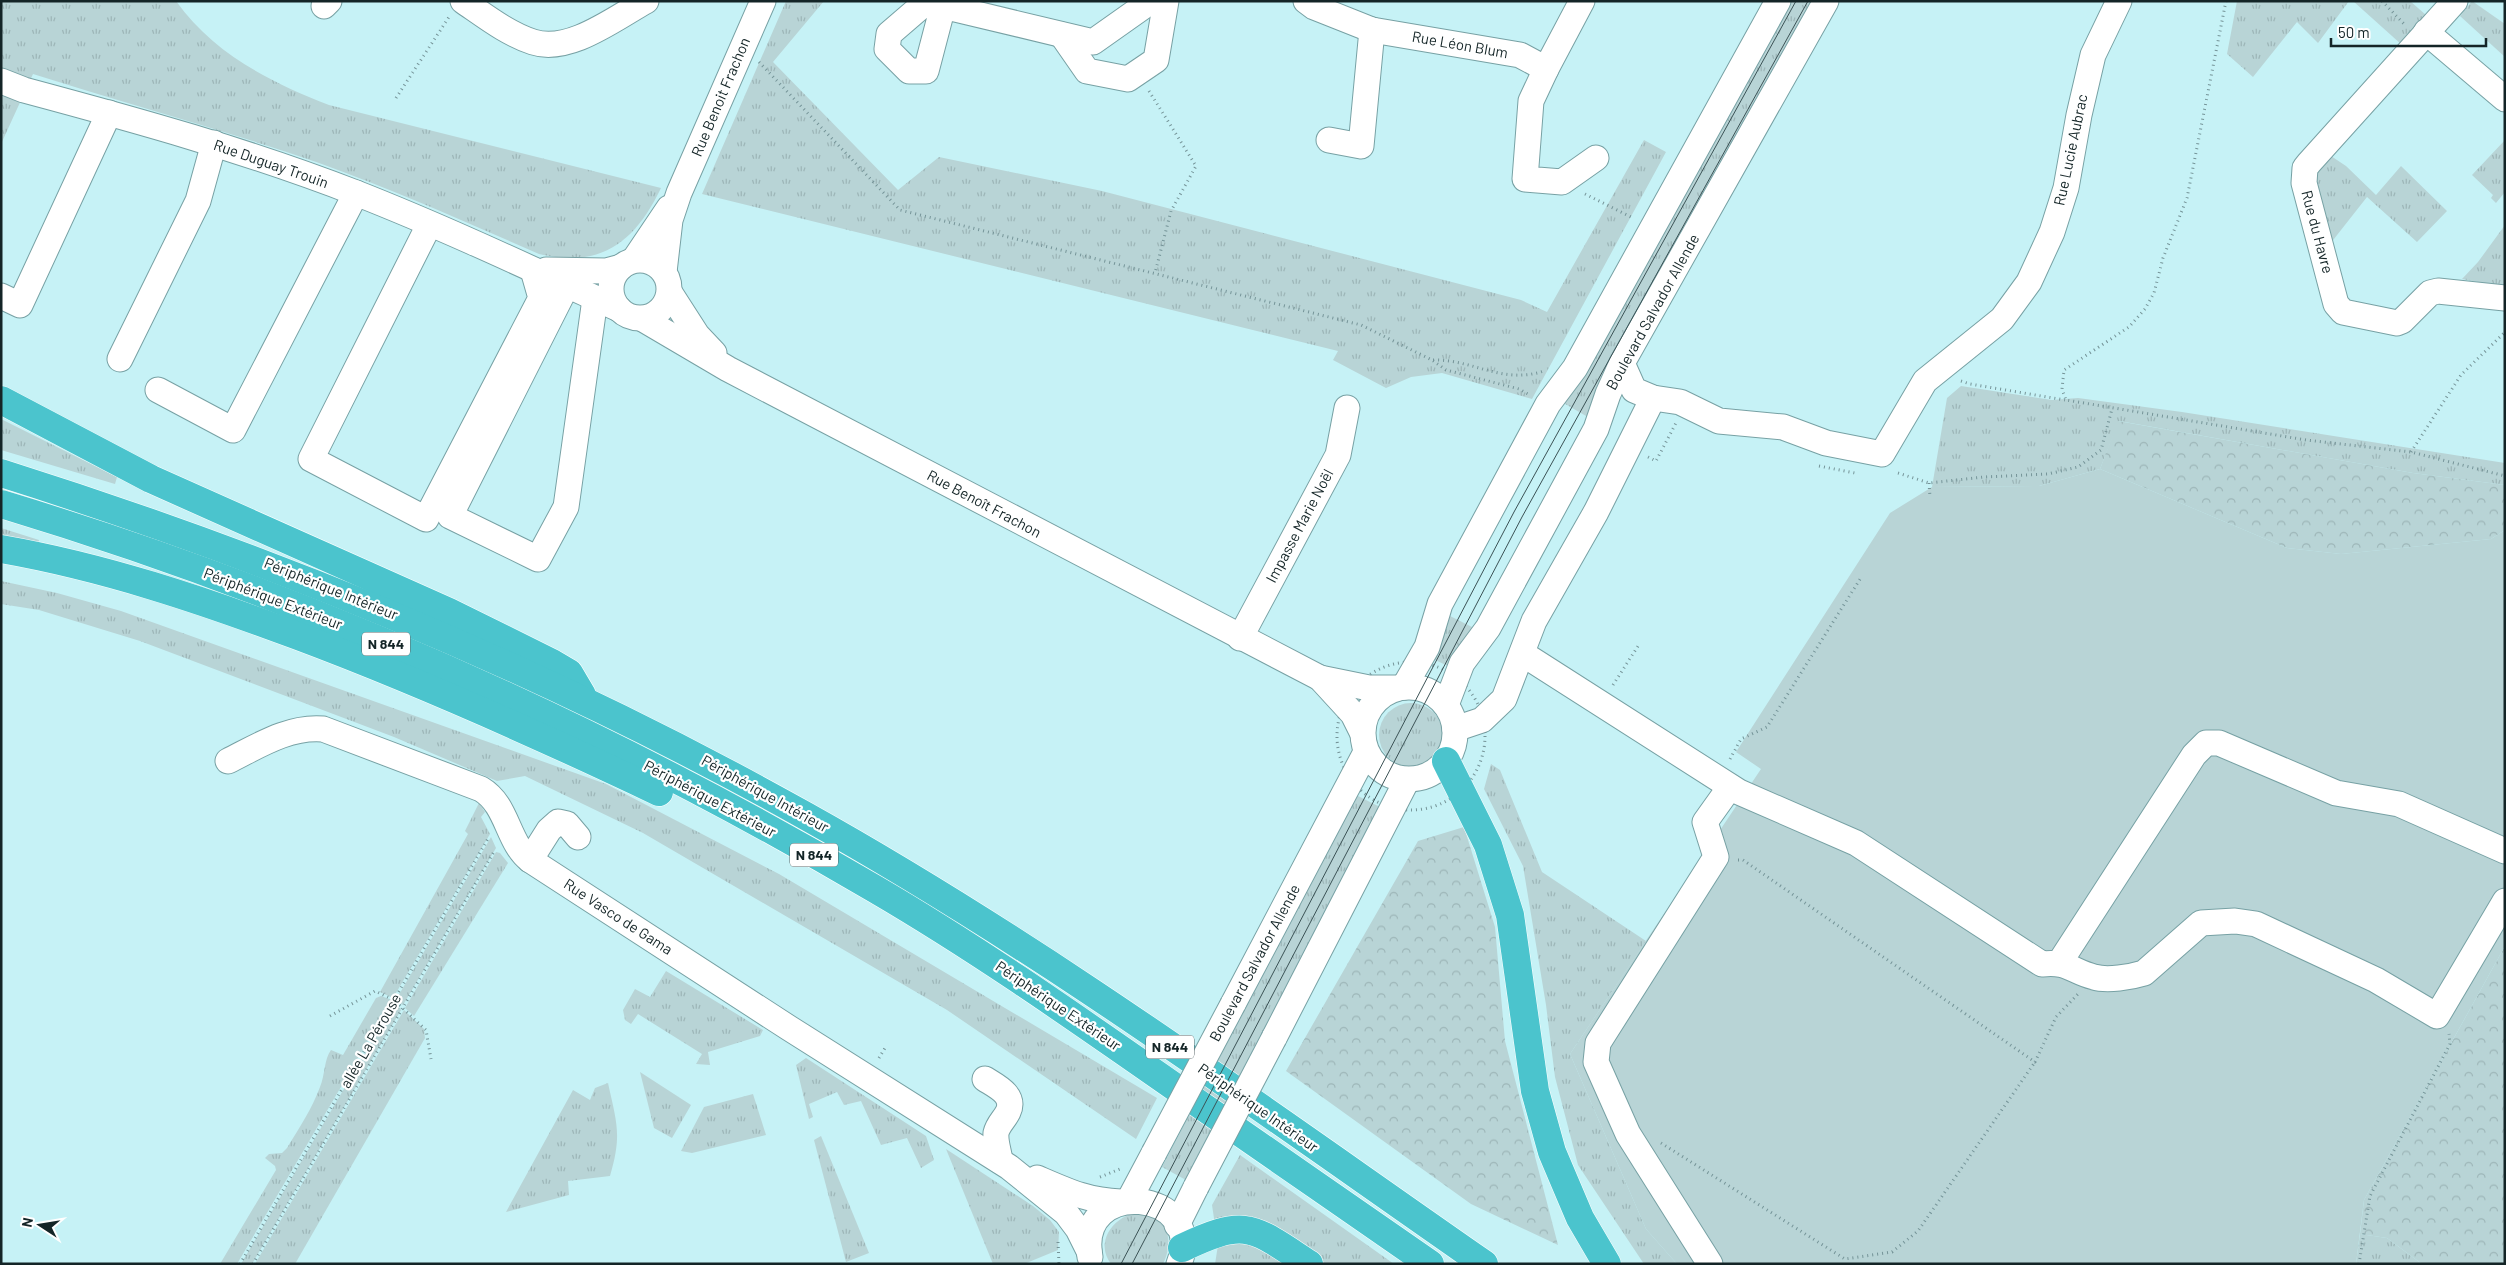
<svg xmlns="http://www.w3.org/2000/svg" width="2506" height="1265" font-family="Barlow,sans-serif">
<defs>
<pattern id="grass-tufts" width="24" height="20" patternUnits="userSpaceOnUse" patternTransform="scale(1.25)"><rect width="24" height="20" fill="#b8d4d6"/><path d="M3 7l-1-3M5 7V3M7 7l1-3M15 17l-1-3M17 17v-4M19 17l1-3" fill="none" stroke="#9db6b8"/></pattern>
<pattern id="forest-crowns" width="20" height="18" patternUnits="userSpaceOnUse" patternTransform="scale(1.25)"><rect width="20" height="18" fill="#b8d4d6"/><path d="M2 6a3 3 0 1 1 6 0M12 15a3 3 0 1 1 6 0" fill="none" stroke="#9db6b8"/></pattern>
</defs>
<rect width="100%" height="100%" fill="#c6f2f6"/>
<g fill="url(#grass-tufts)">
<path d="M 1,1 L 176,1 C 214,54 270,82 329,105 L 661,188 C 635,242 601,269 539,254 C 466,222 394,190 319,163 C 224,130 128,104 33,74 L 1,144 Z"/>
<polygon points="786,1 824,1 773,62 898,190 939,157 1102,191 1521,300 1547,312 1644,140 1666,152 1532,399 1442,373 1411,377 1386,388 1333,360 1338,351 702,194"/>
<polygon points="1789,1 1819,1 1593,420 1560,401"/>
<polygon points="2237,1 2349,1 2318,43 2297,22 2253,77 2227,54"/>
<polygon points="2353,1 2410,1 2426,15 2402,45"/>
<polygon points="2472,1 2505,24 2505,57 2460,16"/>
<polygon points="2505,140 2505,192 2496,203 2491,198 2493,195 2472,175"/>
<polygon points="2331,156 2346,166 2376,195 2401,166 2447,211 2417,242 2367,197 2330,244 2315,176"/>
<polygon points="2505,225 2505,287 2462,279 2478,262"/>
<polygon points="1961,386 2052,400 2078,398 2182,412 2505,463 2505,485 2413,473 2119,421 2100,469 2039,486 1932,487 1947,398"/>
<polygon points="1,419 117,477 115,484 1,450"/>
<polygon points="1,528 39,540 38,545 1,539"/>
<polygon points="1,581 57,593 121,611 606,784 779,874 1157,1098 1136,1139 947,1010 643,833 525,776 497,781 394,737 140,641 39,610 1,604"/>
<polygon points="1444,613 1480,631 1452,668 1429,657"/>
<circle cx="1411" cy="735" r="32"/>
<polygon points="1491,764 1500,770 1542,872 1646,941 1570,1054 1646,1229 1677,1264 1644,1264 1578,1165 1555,1077 1546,1005 1523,866 1484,789"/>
<polygon points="1356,795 1380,807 1186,1180 1162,1167"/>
<polygon points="479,803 485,812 481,817 490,834 393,998 380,992 468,834 465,831"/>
<polygon points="491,837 496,848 403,1005 396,1001 397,998"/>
<polygon points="496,852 500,853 508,863 414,1016 405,1008"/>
<polygon points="666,971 763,1030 760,1036 708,1052 710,1065 696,1064 702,1054 638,1014 631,1024 625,1020 623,1010 635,989 650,997"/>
<path d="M 381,996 L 392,1000 L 237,1264 L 220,1264 L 276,1170 L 275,1166 L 265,1158 L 269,1154 L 282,1153 L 287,1148 C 299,1128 312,1109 320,1087 C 325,1076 324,1059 331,1050 L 343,1055 L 376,998 Z"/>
<polygon points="395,1002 401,1010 252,1264 241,1264"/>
<polygon points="404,1010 424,1029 425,1038 295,1264 255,1264"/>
<polygon points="806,1058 926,1136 934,1160 921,1168 907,1138 881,1145 861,1101 844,1105 837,1092 809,1104 813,1117 809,1119 796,1065"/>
<polygon points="640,1072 691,1105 672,1138 654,1128"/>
<path d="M 608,1083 C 617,1124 622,1135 610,1176 L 568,1181 L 569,1195 L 506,1212 L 573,1090 L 590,1100 L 595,1088 Z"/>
<polygon points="753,1094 766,1135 692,1153 681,1151 704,1107"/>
<polygon points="821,1136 869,1253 846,1262 814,1140"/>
<polygon points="946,1149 1033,1206 1050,1220 1059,1232 1058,1250 1024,1264 993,1264"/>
<polygon points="1240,1155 1394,1264 1215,1264 1218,1245 1212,1205"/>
<path d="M 1134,1213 C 1140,1214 1148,1215 1154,1217 C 1172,1226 1171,1249 1163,1264 L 1111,1264 C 1095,1242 1112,1219 1134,1213 Z"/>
<polygon points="2360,1234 2387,1238 2422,1264 2356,1264"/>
</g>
<g fill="url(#forest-crowns)">
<polygon points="2118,421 2413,473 2505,485 2505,530 2491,539 2341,554 2287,548 2100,469"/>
<polygon points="1464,827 1495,927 1505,1041 1558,1245 1471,1204 1286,1071 1418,841"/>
<polygon points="2505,946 2505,1264 2422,1264 2387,1238 2360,1234 2364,1200"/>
</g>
<polygon fill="#b8d4d6" points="2100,469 2287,548 2341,554 2491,539 2505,530 2505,946 2364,1200 2356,1264 1677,1264 1646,1229 1570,1054 1761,769 1736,752 1890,513 1932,487 2039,486"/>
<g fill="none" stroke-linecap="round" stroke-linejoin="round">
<defs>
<g id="minor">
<path d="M 463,1 C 485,16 508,34 533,42 C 569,54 615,18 646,1"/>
<polyline points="1306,1 1314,7 1372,30 1520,55 1546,69 1582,1"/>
<polyline points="2455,1 2309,163 2305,168 2304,183 2336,304 2343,312 2397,323 2402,321 2430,293 2438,291 2505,298"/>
<polyline points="324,6 329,1"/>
<polyline points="943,6 926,71 909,71 887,49 889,34 925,3 943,6 1093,42 1151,1"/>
<polyline points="2426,32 2505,99"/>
<polyline points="1062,35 1087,71 1128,79 1156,60 1166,1"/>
<polyline points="1546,69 1531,101 1525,179 1562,182 1596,158"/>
<path d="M 1,81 L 24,90 C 136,120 248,151 356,193 C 445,228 532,269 619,309"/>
<polyline points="1329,140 1361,146 1372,30"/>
<polyline points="429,225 311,459 426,519 541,298 533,270"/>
<circle cx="640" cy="289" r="29"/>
<polyline points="634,260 669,208"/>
<polyline points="546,270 606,271 621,267"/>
<polyline points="664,272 670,220 679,193 763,1"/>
<polyline points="567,285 450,516 538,559 566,507 595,299"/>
<polyline points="670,293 697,335 714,353"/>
<polyline points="1,296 20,305 109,113"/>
<polyline points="643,319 728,369 1320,678 1369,688 1398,688"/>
<polyline points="120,359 198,201 214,143"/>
<polyline points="158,390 233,430 356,193"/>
<polyline points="1653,398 1680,402 1719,421 1783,427 1826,443 1882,454 1925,381 2002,319 2029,282 2052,232 2066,188 2079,115 2093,55 2119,1"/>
<polyline points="1240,638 1338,455 1347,408"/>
<path d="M 1523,654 L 1739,792 L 1856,843 L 2042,964 C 2068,961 2071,971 2094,977 C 2107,981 2131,977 2144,973 L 2201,923 L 2235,921 L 2256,924 L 2376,980 L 2437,1016 L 2505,901"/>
<polyline points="1320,678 1353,714 1362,732"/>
<polyline points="1404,687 1427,647 1440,604 1548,404 1575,368 1778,1"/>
<circle cx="1409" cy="733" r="46"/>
<polyline points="1446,705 1462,663 1488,628 1596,429 1608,394 1622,363 1826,1"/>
<polyline points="1455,729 1482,720 1504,699 1534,621 1596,512 1653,398 1634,390 1622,363"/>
<path d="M 228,761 C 258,746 289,726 323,729 L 481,789 C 508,805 507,842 530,860 L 789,1028 L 1009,1167 L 1066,1213 L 1078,1229 L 1089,1251"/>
<polyline points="530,860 549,830 558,822 567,824 578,837"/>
<polyline points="2060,962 2194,755 2206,743 2219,743 2336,793 2399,804 2505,851"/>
<polyline points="1233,1004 1366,752"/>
<polyline points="1274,1038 1407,780"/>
<path d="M 985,1079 C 996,1086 1016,1095 1008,1112 C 1004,1120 998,1124 996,1133 C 995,1142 999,1152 1000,1161"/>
<path d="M 1037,1178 C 1067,1191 1088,1201 1121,1202"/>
<polyline points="1129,1200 1154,1153"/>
<polyline points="1177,1225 1196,1187"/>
<path d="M 1090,1257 C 1075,1176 1208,1188 1179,1264"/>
<polyline points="1710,1264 1628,1134 1596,1062 1598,1043 1716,857 1705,822 1730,787"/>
</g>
<g id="highway">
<polyline points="1,400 151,479 449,612 552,663 569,673 582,695"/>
<path d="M 1,473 C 280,561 549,672 804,815 C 1041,947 1261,1109 1484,1264"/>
<path d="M 1,504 C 306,596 601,728 875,889 C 988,955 1094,1031 1202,1106 C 1278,1159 1354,1211 1430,1264"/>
<path d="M 1,549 C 104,567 202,600 298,636 C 421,682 541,736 659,792"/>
<polyline points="1446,761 1488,845 1510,915 1535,1091 1552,1152 1580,1218 1607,1264"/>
<path d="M 1182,1248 C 1247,1217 1252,1227 1309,1264"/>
</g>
</defs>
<use href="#minor" stroke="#77a1a4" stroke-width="27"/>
<use href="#highway" stroke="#fff" stroke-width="29"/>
<g stroke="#759498" stroke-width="3" stroke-dasharray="1 4" stroke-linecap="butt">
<polyline points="2226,1 2187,198 2163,258 2154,293 2145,309 2129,327 2064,370 2062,389 2066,400 2306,440 2411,452 2505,476"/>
<polyline points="2382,1 2405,25"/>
<polyline points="759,62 900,210 1361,325 1432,360 1446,370 1519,389 1528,394"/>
<polyline points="1149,91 1196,166 1171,211 1155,273"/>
<polyline points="396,98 449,17"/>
<polyline points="1585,194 1633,218"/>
<path d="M 1433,360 C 1473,359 1502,385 1544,371"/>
<polyline points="1961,381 1970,384 2065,400"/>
<polyline points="2411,452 2461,375 2505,332"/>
<polyline points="1648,457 1656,461 1676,423"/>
<polyline points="1819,466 1855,473"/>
<polyline points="1898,473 1929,483 1984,477 2048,474 2078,467 2101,450 2112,409"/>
<polyline points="1929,483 1930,497"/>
<circle cx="1411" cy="736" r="74"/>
<polyline points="1613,685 1640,643"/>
<polyline points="1730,759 1741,739 1767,727 1862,576"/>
<polyline points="1738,860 1743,860 2035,1062 2056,1017 2078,994"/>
<polyline points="330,1016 375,991 394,1000 426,1030 431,1059"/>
<polyline points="879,1058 885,1048"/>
<polyline points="1661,1143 1845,1259 1892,1252 1918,1231 2035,1062"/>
<polyline points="1100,1177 1120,1169"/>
<polyline points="1058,1242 1059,1264"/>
<polyline points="240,1264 489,837"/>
<polyline points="253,1264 495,850"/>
<polyline points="2359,1264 2370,1196 2450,1044 2449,1034"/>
</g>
<use href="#minor" stroke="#fff" stroke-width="25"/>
<use href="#highway" stroke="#4bc4cd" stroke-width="28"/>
<g stroke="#3b5255" stroke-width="1">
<polyline points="1121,1264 1514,512 1796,1"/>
<polyline points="1132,1264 1522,517 1808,1"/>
</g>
<defs>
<g id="minor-bridge">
<polyline points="1154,1153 1233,1004"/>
<polyline points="1196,1187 1274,1038"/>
</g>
</defs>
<use href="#minor-bridge" stroke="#77a1a4" stroke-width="27" stroke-linecap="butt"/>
<use href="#minor-bridge" stroke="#fff" stroke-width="25"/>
</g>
<g text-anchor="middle" stroke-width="4.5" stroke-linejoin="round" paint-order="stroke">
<g fill="#fff" stroke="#5a6668" stroke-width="1">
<rect x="362" y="632.5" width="48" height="23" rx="4"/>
<rect x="790" y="843.5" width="48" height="23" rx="4"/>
<rect x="1146" y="1035.5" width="48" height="23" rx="4"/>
</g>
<g font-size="14" font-weight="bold" fill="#142527">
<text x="386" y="649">N 844</text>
<text x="814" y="860">N 844</text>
<text x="1170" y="1052">N 844</text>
</g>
<g font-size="15" fill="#142527" stroke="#fff">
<text transform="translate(1460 45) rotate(10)" y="5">Rue Léon Blum</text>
<text transform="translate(721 97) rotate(-67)" y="5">Rue Benoit Frachon</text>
<text transform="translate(2071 150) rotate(-78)" y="5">Rue Lucie Aubrac</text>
<text transform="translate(271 164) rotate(19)" y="5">Rue Duguay Trouin</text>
<text transform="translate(2317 232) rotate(75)" y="5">Rue du Havre</text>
<text transform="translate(1653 312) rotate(-61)" y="5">Boulevard Salvador Allende</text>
<text transform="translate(984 504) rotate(28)" y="5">Rue Benoît Frachon</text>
<text transform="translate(1300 526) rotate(-62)" y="5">Impasse Marie Noël</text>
<text transform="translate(331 589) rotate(22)" y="5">Périphérique Intérieur</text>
<text transform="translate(273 599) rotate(21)" y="5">Périphérique Extérieur</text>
<text transform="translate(765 794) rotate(29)" y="5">Périphérique Intérieur</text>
<text transform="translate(710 799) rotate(28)" y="5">Périphérique Extérieur</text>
<text transform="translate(618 917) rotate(33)" y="5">Rue Vasco de Gama</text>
<text transform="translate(1255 963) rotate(-62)" y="5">Boulevard Salvador Allende</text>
<text transform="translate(1058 1006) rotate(34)" y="5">Périphérique Extérieur</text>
<text transform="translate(371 1041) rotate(-60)" y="5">allée La Pérouse</text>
<text transform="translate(1258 1108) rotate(35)" y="5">Périphérique Intérieur</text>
</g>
</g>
<rect width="2506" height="1265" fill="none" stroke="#142527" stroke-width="5"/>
<g transform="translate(40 1225) rotate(282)" stroke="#ffffff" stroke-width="4" paint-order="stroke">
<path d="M0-4L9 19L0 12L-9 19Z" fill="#142527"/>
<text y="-8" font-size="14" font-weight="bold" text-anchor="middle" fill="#142527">N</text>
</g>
<path d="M2331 38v8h155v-8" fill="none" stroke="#142527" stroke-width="2.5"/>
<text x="2338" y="38" font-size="15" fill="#142527" stroke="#ffffff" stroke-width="4" paint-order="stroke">50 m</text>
</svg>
